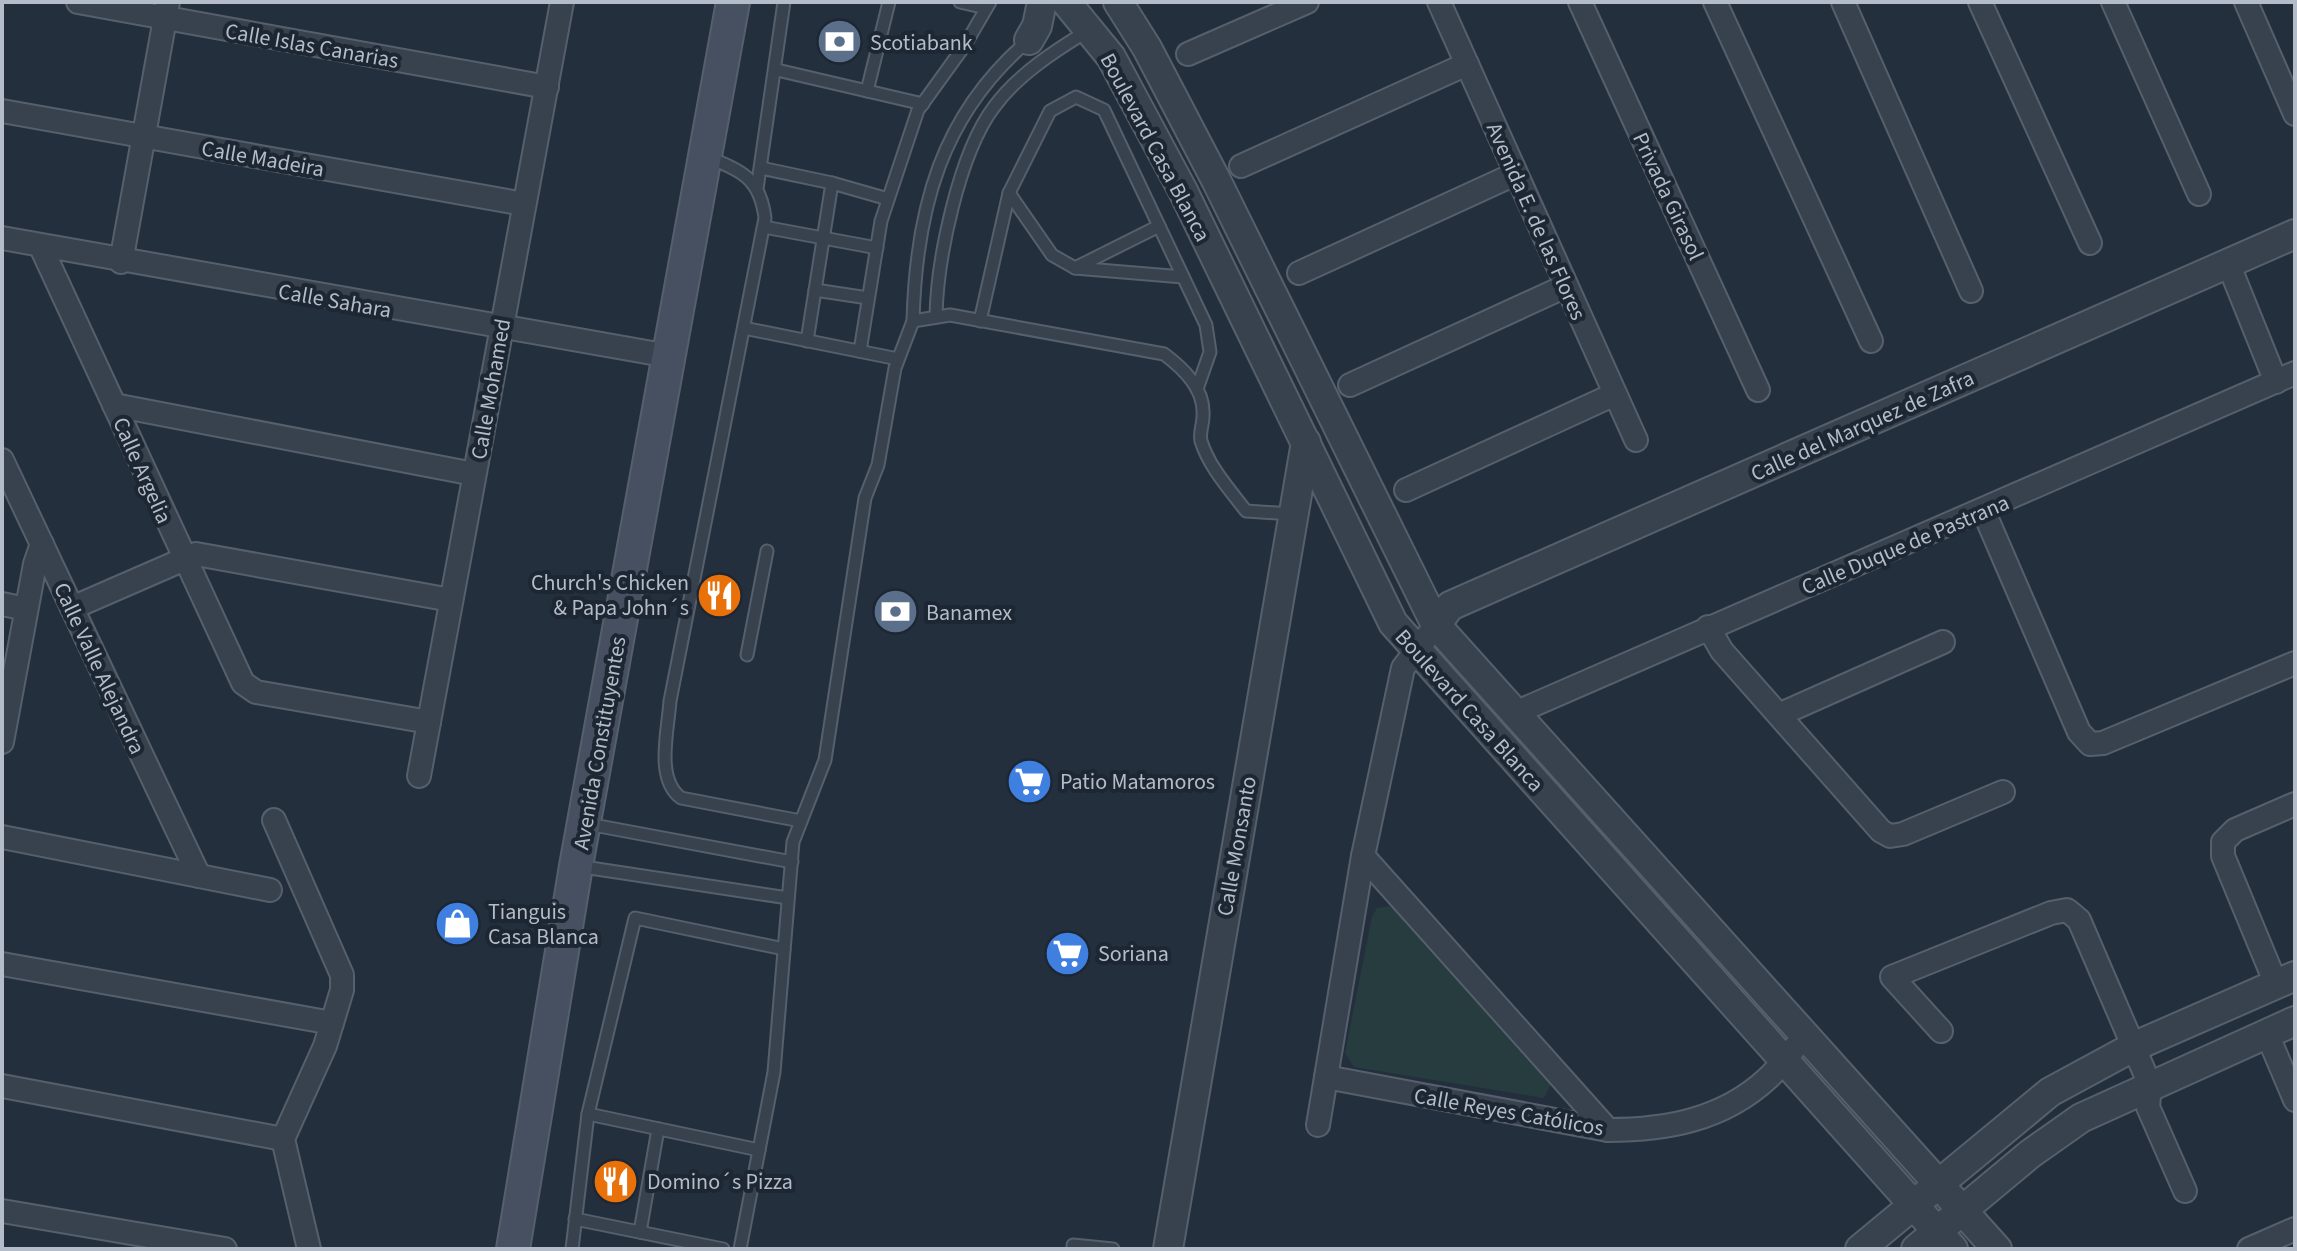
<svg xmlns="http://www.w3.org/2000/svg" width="2297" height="1251" font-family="'Source Sans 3',sans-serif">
<rect width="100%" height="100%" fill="#242f3e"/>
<polygon fill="#263c3f" points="1391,906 1543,1072 1551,1084 1544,1098 1354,1067 1345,1053 1372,916 1377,908"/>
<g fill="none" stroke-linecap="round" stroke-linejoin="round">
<defs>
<g id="service">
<polyline points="960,2 986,8"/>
<polyline points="777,70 923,104"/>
<polyline points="867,91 889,2"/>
<path d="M 707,157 C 742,171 760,178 765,218 L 670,701 C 668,731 655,779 681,798 L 801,821"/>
<polyline points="761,168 832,183 807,341"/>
<polyline points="832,183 888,199"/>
<polyline points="757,189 784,2"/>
<polyline points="1009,193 1052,255 1075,268 1183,277"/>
<polyline points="764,227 877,248"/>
<polyline points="1075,268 1159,226"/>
<polyline points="815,290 868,298"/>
<path d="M 936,317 C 937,259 959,153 994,107 C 1017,75 1056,50 1089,30"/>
<path d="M 913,321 C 916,209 941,114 1030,39"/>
<polyline points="980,321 1009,193 1050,111 1076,97 1104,110 1206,325 1210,352 1197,389"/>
<polyline points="744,328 898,359"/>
<polyline points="860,351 881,221 918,110 965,45 990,2"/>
<polyline points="747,655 767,551"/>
<polyline points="588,824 792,862"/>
<polyline points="577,866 788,898"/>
<polyline points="588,1114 759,1150"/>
<polyline points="575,1219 723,1249"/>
<polyline points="640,1232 658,1129"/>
<polyline points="572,1249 588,1114 635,918 784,949"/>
<path d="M 740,1249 L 774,1072 L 793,842 L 825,760 L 865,498 L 878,465 L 895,368 L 913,321 L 950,315 L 1164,354 C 1184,369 1205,389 1203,416 C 1203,425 1199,433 1201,441 C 1209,467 1230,490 1246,511 L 1291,514"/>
<polyline points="1073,1249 1073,1245 1113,1249"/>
</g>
<g id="minor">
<polyline points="78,2 547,87"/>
<polyline points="1439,2 1636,440"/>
<polyline points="1580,2 1758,390"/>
<polyline points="1715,2 1871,341"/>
<polyline points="1843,2 1971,291"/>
<polyline points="1980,2 2090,243"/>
<polyline points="2113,2 2199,194"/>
<polyline points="2246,2 2295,114"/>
<polyline points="1188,54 1307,2"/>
<polyline points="2,111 524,204"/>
<polyline points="1241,166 1467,64"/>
<polyline points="2,238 669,356"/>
<polyline points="41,247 243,683 256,692 429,722"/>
<polyline points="121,262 168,2"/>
<polyline points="2228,263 2276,382"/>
<polyline points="1299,273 1515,174"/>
<polyline points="1350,385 1566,286"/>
<polyline points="114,405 474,474"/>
<polyline points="2,460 199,876"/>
<polyline points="1406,490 1615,394"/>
<polyline points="1984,512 2079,732 2090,744 2103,743 2295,663"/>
<polyline points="2,604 26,609"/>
<polyline points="72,608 196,554 451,600"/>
<polyline points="1708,627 1722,651 1881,831 1890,836 1903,834 2003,792"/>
<polyline points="1515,713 2295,373"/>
<polyline points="1781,714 1943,642"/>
<polyline points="2,742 35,564 42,544"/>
<polyline points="419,776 562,2"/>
<polyline points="274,820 342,975 342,990 325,1046 283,1139 309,1249"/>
<polyline points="2,837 270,890"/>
<polyline points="1363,856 1608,1130"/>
<polyline points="2,964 332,1023"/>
<polyline points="2276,984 2223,856 2223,842 2235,830 2295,804"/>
<polyline points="1941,1031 1892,977 2051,913 2067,910 2079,920 2150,1085 2148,1107 2185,1191"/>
<polyline points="2267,1034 2295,1100"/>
<path d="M 1326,1077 L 1608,1130 C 1666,1130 1723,1120 1768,1078 C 1781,1066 1792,1050 1804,1037"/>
<polyline points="2,1086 283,1139"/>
<polyline points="1318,1125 1363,856 1403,668 1436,625"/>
<polyline points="2,1211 225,1249"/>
<polyline points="2249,1249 2295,1229"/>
</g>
<g id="tertiary">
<polyline points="1066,2 1111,57 1183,191 1393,623 1953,1249"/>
<polyline points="1118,2 1147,48 1216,180 1436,625 1997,1249"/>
<polyline points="1029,40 1037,26 1042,2"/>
<polyline points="1436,625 1450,606 2295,234"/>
<polyline points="1168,1249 1306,442"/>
<polyline points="1860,1249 2050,1092 2133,1047 2295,976"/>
<polyline points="1916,1249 2030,1154 2081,1118 2295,1021"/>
</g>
<polyline id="secondary" points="513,1249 576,866 733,2"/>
</defs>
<use href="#service" stroke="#565f6c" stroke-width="15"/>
<use href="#minor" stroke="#565f6c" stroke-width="26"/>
<use href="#tertiary" stroke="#565f6c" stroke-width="32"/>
<use href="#secondary" stroke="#565f6c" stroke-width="36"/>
<use href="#service" stroke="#38414e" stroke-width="11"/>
<use href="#minor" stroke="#38414e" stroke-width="22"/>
<use href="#tertiary" stroke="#38414e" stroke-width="28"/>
<use href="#secondary" stroke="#465061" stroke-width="32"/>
</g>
<defs>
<symbol id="bank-disc" viewBox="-11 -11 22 22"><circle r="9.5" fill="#5c6f8a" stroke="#1d2633"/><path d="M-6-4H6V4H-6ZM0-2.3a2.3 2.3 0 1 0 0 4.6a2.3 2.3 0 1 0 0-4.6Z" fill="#fff"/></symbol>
<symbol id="restaurant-disc" viewBox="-11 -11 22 22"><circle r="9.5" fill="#e8710a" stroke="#1d2633"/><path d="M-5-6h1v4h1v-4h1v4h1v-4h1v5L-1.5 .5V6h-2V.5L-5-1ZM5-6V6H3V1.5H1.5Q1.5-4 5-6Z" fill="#fff"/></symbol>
<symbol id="supermarket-disc" viewBox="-11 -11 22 22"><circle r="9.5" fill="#3f7fe0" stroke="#1d2633"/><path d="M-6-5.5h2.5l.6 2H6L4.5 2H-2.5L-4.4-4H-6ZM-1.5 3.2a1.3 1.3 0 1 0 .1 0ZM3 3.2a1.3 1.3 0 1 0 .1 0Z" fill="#fff"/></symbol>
<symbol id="shop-disc" viewBox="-11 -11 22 22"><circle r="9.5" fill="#3f7fe0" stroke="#1d2633"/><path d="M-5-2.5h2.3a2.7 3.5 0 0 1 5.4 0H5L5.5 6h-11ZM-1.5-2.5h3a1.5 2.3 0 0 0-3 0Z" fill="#fff"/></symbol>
</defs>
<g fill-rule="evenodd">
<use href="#bank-disc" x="814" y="16" width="51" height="51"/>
<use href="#restaurant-disc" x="694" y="570" width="51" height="51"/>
<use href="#bank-disc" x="870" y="586" width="51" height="51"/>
<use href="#supermarket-disc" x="1004" y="756" width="51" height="51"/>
<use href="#shop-disc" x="432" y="898" width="51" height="51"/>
<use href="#supermarket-disc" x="1042" y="928" width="51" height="51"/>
<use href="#restaurant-disc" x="590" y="1156" width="51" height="51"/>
</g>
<g text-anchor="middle" stroke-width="8" stroke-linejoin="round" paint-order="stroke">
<g font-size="22" fill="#b4bcc9" stroke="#1d2633" text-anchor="start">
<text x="870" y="50">Scotiabank</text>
<text x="689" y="590" text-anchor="end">Church's Chicken<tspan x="689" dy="25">&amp; Papa John´s</tspan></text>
<text x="926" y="620">Banamex</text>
<text x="1060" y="789">Patio Matamoros</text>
<text x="488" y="919">Tianguis<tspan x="488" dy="25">Casa Blanca</tspan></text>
<text x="1098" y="961">Soriana</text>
<text x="647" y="1189">Domino´s Pizza</text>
</g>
<g font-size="22" fill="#b4bcc9" stroke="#1d2633">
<text transform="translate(312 45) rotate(10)" y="8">Calle Islas Canarias</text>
<text transform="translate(1156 147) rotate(62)" y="8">Boulevard Casa Blanca</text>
<text transform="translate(263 158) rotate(10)" y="8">Calle Madeira</text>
<text transform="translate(1669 196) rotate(65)" y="8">Privada Girasol</text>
<text transform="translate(1537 221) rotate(66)" y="8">Avenida E. de las Flores</text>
<text transform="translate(335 300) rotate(10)" y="8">Calle Sahara</text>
<text transform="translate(490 389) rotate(-80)" y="8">Calle Mohamed</text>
<text transform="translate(1862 425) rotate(-24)" y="8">Calle del Marquez de Zafra</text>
<text transform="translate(143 470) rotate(66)" y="8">Calle Argelia</text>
<text transform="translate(1905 544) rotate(-23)" y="8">Calle Duque de Pastrana</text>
<text transform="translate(100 668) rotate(65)" y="8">Calle Valle Alejandra</text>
<text transform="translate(1470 710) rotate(48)" y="8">Boulevard Casa Blanca</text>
<text transform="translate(599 743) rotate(-80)" y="8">Avenida Constituyentes</text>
<text transform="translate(1236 846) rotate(-80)" y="8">Calle Monsanto</text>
<text transform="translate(1509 1111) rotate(10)" y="8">Calle Reyes Católicos</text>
</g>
</g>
<rect width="2297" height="1251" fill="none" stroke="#b4bcc9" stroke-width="8"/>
</svg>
